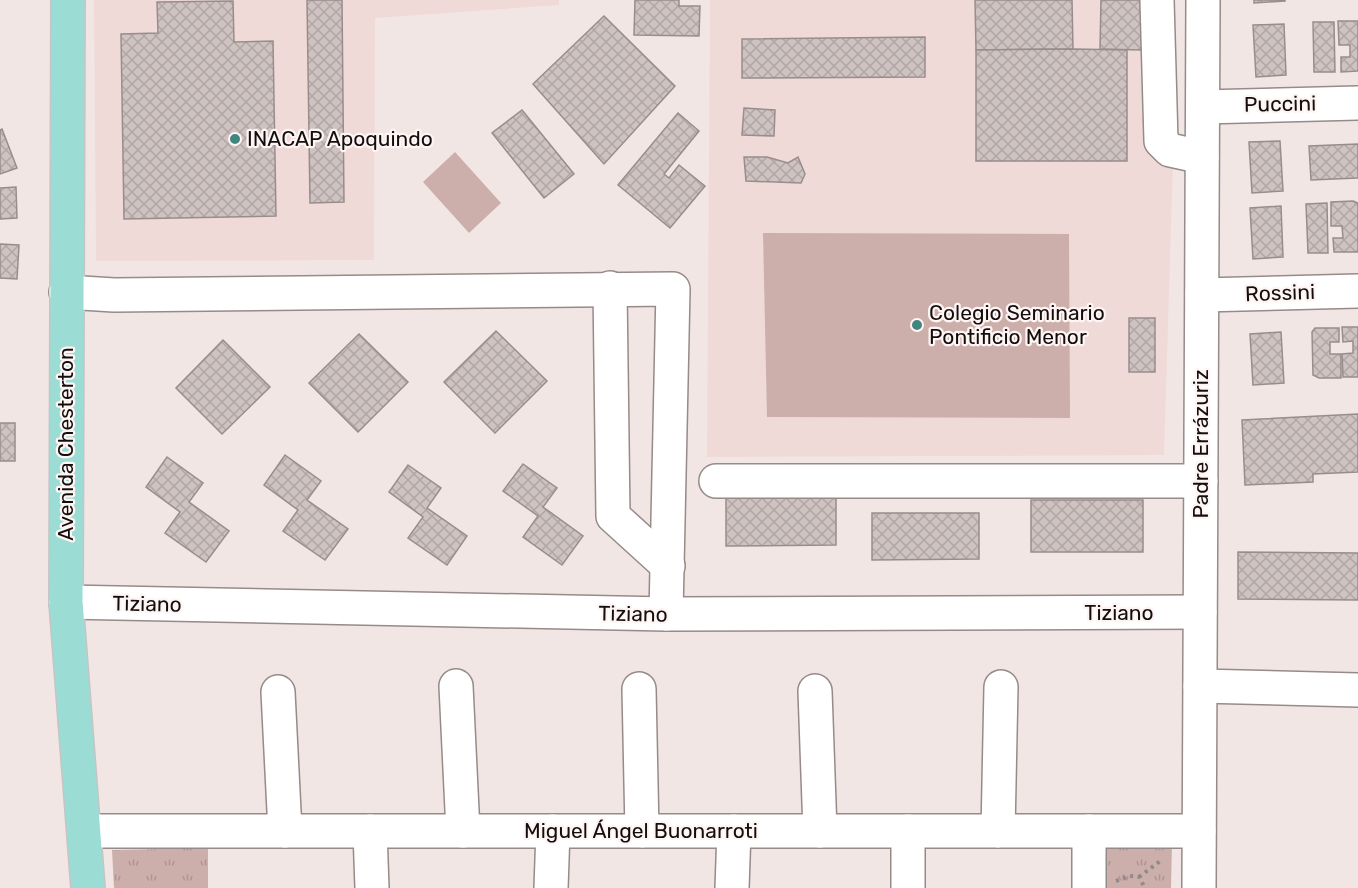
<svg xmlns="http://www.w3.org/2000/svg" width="1358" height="888" font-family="Rubik,sans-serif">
<defs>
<pattern id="grass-tufts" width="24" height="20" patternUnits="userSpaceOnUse" patternTransform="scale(1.5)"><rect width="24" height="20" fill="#ccafab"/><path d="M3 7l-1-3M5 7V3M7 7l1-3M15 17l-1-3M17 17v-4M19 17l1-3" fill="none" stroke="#ae9592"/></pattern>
<pattern id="building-cross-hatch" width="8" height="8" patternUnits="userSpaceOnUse" patternTransform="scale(1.5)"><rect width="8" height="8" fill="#cec3c1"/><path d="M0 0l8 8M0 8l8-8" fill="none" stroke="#b0a6a5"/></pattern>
</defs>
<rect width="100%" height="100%" fill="#f2e6e5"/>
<g fill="#efdad7">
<polygon points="94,0 559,0 559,5 375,18 374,260 96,261"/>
<polygon points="710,0 1169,0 1173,164 1164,455 707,457"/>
</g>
<g fill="url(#grass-tufts)">
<polygon points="1095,843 1172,844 1171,888 1094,888"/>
<polygon points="208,848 208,888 114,888 112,850"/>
</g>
<g fill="#ccafab">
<polygon points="455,152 501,203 469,233 423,182"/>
<polygon points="763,233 1069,234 1070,418 767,417"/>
</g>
<g fill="url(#building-cross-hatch)" stroke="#988d8c" stroke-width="1.5">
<polygon points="307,0 342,0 344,202 310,203"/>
<polygon points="635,0 679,0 679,6 700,6 699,36 634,35"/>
<polygon points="975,0 1072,0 1073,49 976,50"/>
<polygon points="1101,0 1141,0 1142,50 1100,49"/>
<polygon points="1254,0 1285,0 1285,1 1254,3"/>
<polygon points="233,1 234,42 273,41 276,216 124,219 121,34 158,33 157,2"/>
<polygon points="604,16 675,86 604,164 533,84"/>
<polygon points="1338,21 1358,21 1358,71 1341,72 1341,57 1350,57 1350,45 1339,45"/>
<polygon points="1313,22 1334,22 1335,72 1314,72"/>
<polygon points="1284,24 1286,75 1256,77 1253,25"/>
<polygon points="925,37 925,77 742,78 742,39"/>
<polygon points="1073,49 1127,50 1127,161 976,161 976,50"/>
<polygon points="744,108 775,110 774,136 742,135"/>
<polygon points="522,110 574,174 544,198 492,133"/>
<polygon points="678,113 699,131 664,174 669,178 679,165 705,186 670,228 618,185"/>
<polygon points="2,129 17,168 0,174 0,130"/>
<polygon points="1280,141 1283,191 1252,193 1249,142"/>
<polygon points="1358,144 1358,178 1311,180 1309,146"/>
<polygon points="744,157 767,157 788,163 798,157 805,174 801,183 746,181"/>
<polygon points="16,187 17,218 0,219 0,188"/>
<polygon points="1353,201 1358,203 1358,252 1334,252 1333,238 1343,238 1342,226 1331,226 1331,202"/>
<polygon points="1327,203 1328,253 1308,253 1306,204"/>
<polygon points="1281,206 1283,257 1253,259 1250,208"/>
<polygon points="0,244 19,245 17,279 0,278"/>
<rect x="1129" y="318" width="26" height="54"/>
<polygon points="1342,327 1358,327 1358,377 1343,377 1342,354 1353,353 1353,341 1343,342"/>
<polygon points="1315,328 1339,328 1339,342 1330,342 1330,354 1341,354 1341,378 1319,378 1313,375 1312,332"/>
<polygon points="496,331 547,381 495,433 444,382"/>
<polygon points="1281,332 1284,383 1253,385 1250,334"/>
<polygon points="359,334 408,382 358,432 309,383"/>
<polygon points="223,340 270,387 222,434 176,388"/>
<polygon points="1358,414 1358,472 1313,474 1313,482 1245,485 1242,420"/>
<rect x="0" y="423" width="15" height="38"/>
<polygon points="285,455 321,481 307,500 348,529 325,560 283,531 298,510 264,485"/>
<polygon points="167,457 203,483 189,502 229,531 206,562 165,533 180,512 146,487"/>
<polygon points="523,464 557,488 543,507 583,536 562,565 523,537 538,516 503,491"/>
<polygon points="408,465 441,488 427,508 467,536 447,565 408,538 423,517 389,492"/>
<polygon points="836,496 836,545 726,546 726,497"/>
<rect x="1031" y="500" width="112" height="52"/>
<polygon points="872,513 979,513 979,559 872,560"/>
<polygon points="1238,552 1358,553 1358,600 1238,599"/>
</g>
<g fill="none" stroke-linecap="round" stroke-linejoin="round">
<defs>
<g id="minor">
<polyline points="1157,0 1161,141 1170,150 1202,157"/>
<polyline points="1203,107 1358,103"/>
<polyline points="610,288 613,516 668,566"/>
<polyline points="66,292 114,295 673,289 666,614"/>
<polyline points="1202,295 1358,291"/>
<polyline points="716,481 1201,481"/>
<polyline points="66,602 666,614 1200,612"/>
<polyline points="456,686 463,831"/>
<polyline points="1200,686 1358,690"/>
<polyline points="639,689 642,831"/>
<polyline points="815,691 820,831"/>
<polyline points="278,692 285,831"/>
<polyline points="84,831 1199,831"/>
<polyline points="370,831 372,888"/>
<polyline points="998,831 1001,687"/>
<polyline points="1089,831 1089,888"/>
<polyline points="551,888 553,831"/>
<polyline points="732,888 734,831"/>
<polyline points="908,888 908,831"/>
<polyline points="1199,888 1203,0"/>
</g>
<polyline id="major" points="68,0 66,602 88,888"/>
</defs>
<use href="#minor" stroke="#958b89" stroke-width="36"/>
<use href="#major" stroke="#c6c5c5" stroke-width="36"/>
<g stroke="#928988" stroke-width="4" stroke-dasharray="3 4.5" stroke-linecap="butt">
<polyline points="1139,877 1163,859"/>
<polyline points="1116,881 1130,876 1139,877 1145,888"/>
</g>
<use href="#minor" stroke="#fff" stroke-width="33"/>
<use href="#major" stroke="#9bdcd5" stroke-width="33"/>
</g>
<g fill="#40867f" stroke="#fef4f3" stroke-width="2">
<circle cx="235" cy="139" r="6"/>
<circle cx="917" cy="325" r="6"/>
</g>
<g text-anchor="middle" stroke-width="4.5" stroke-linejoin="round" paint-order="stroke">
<g font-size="21" fill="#120e0e" stroke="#fef4f3">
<text transform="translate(1280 104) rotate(-1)" y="7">Puccini</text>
<text transform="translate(1280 293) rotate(-2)" y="7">Rossini</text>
<text transform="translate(66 444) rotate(-90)" y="7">Avenida Chesterton</text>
<text transform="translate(1201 444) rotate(-90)" y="7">Padre Errázuriz</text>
<text transform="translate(147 604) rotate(1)" y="7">Tiziano</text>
<text x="1119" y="620">Tiziano</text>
<text transform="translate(633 614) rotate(1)" y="7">Tiziano</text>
<text x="641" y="838">Miguel Ángel Buonarroti</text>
</g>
<g font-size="21" fill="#120e0e" stroke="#fef4f3" text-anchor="start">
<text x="247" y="146">INACAP Apoquindo</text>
<text x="929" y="320">Colegio Seminario<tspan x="929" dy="24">Pontificio Menor</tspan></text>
</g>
</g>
</svg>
